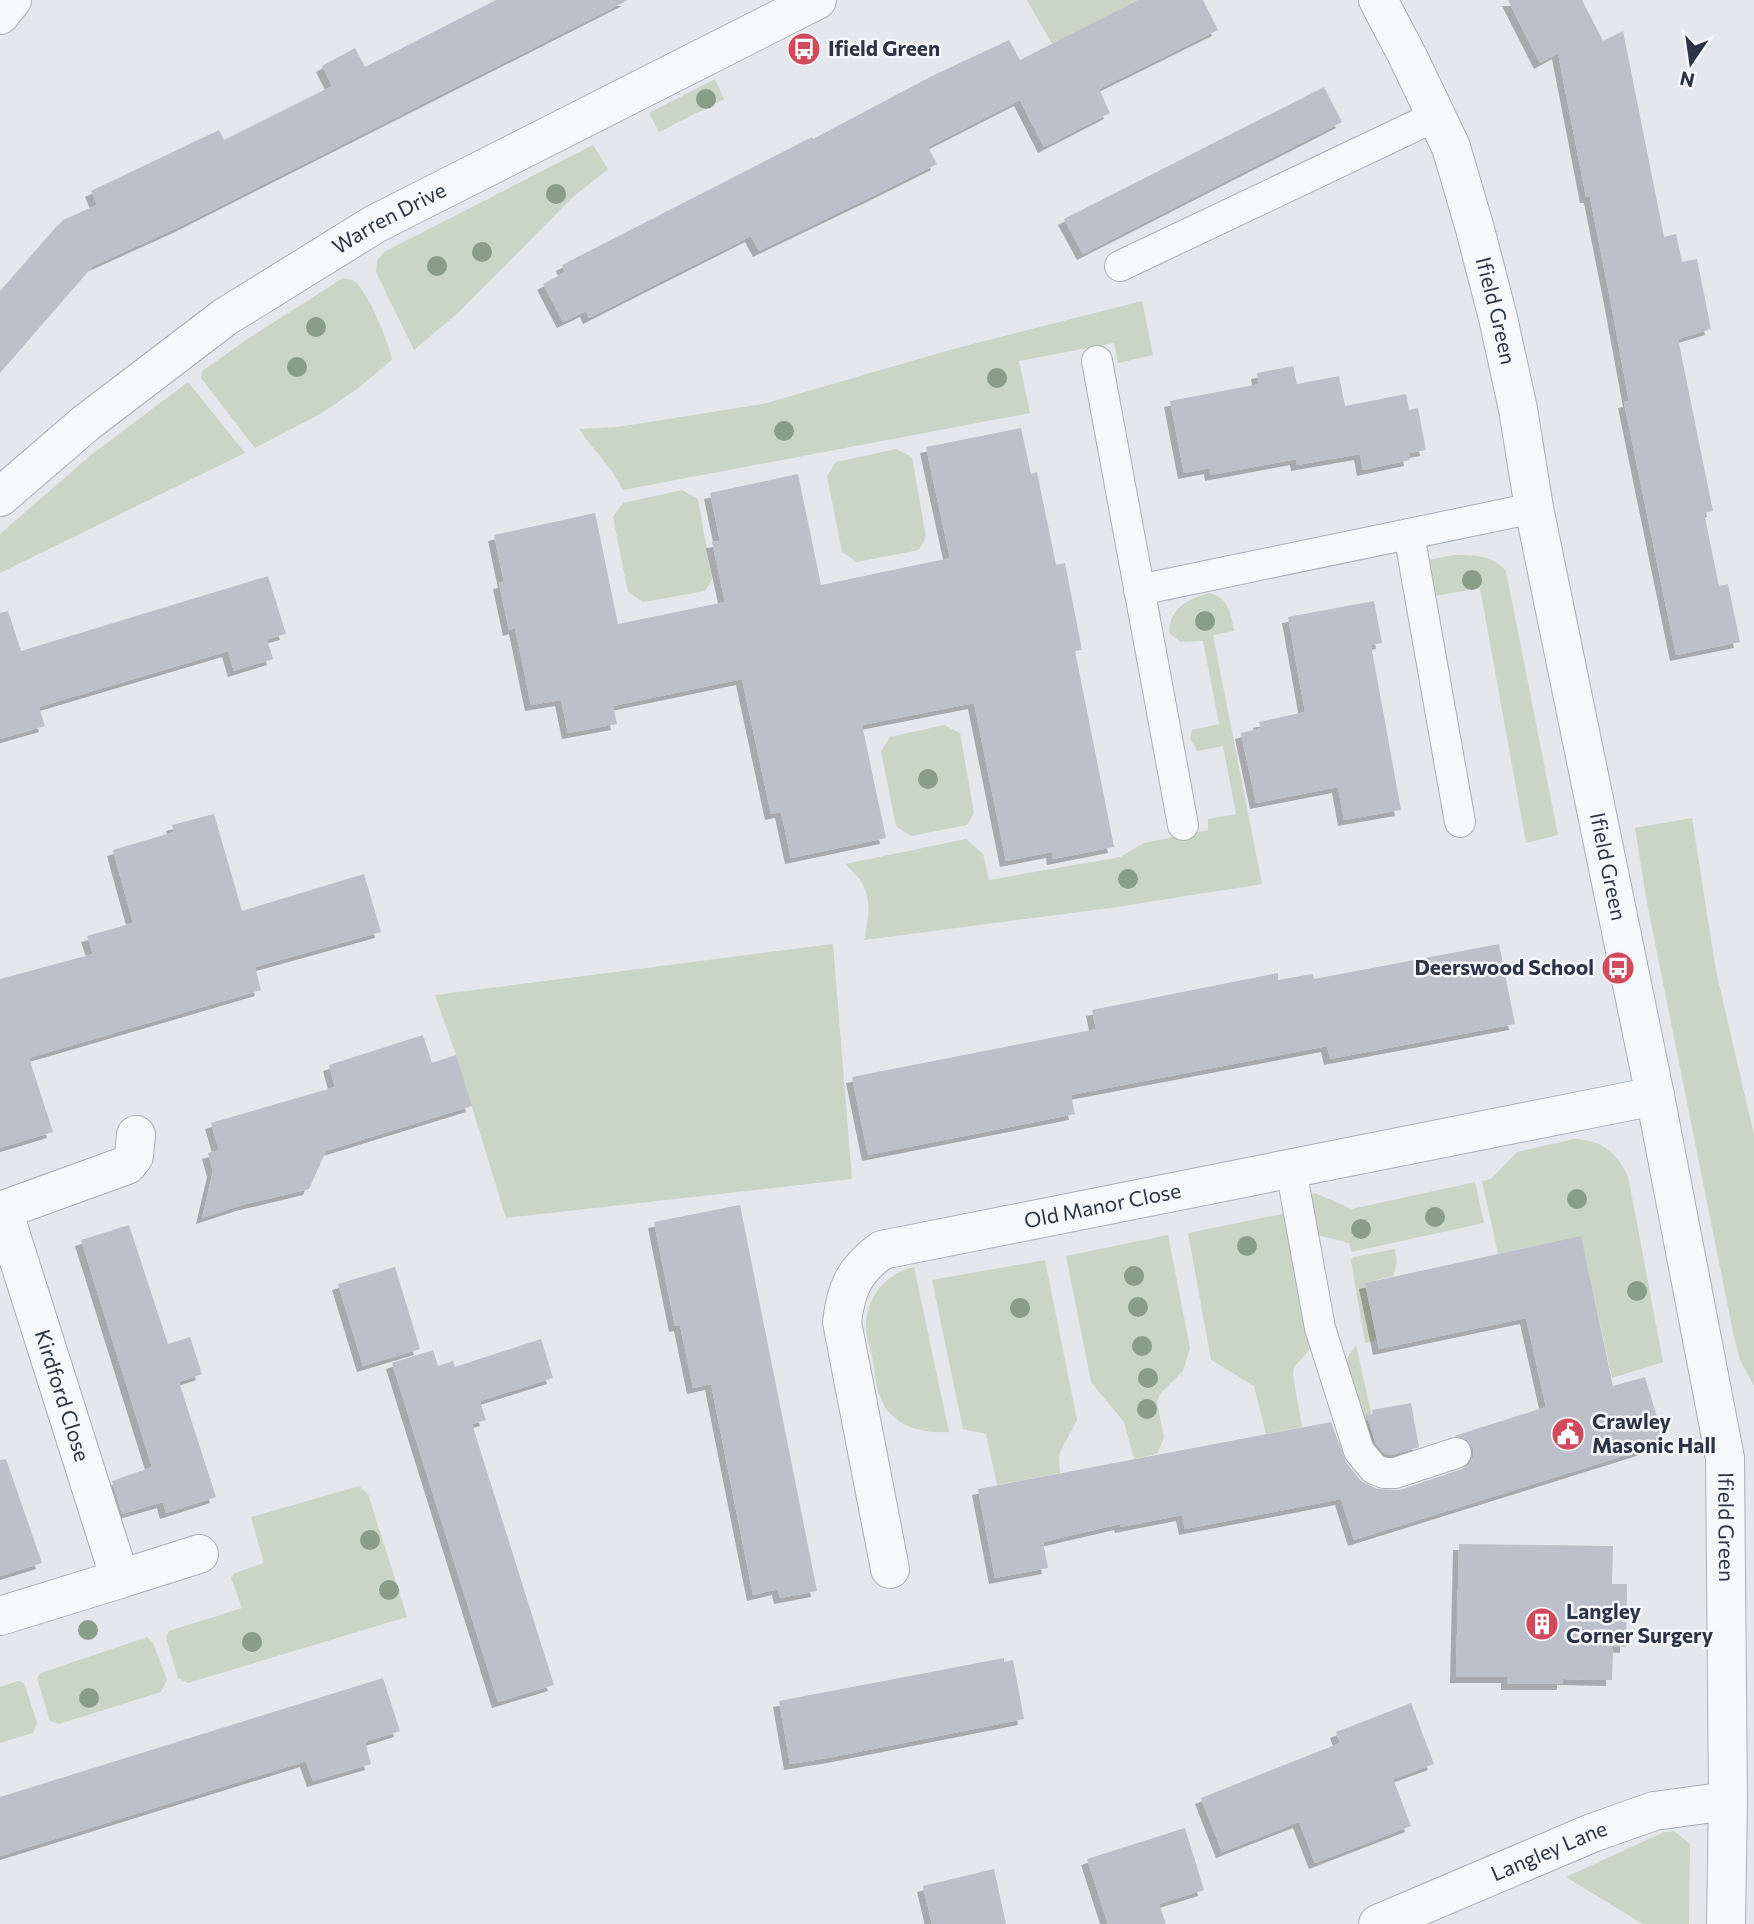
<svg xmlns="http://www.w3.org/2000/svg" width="1754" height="1924" font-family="Commissioner,sans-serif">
<defs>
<filter id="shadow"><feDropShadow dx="-6" dy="6" stdDeviation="0" flood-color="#0004"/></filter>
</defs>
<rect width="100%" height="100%" fill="#e4e7ec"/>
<g fill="#c9d6c5">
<polygon points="1027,0 1138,0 1052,44"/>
<polygon points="715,79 724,99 659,132 649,113"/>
<polygon points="593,145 608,169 572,198 459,312 414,350 376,272 377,261 384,252"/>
<path d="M 343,278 C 344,278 353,280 354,281 C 367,289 390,345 392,360 L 357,389 L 322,413 L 255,448 L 201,378 L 202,371 L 252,336 Z"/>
<path d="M 1142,301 L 1153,355 L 1118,363 L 1114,343 L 1019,361 L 1030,413 L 623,490 C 612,467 593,450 579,429 L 617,427 L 763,404 L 957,348 Z"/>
<polygon points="188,382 245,453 0,573 0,534 91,455"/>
<polygon points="896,449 912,457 926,537 919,550 857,562 842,552 827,476 836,462"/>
<polygon points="682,490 698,499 712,579 705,591 643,602 628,592 613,517 623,503"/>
<path d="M 1454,555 C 1474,555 1492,555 1506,571 L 1558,835 L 1526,843 L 1480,588 L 1436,596 L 1428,560 Z"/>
<path d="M 1210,593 C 1229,599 1231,613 1234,631 L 1213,635 L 1262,884 L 1117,907 L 864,940 C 868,922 872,902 863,885 C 860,877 851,871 845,864 L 966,839 L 983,854 L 989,880 L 1120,857 L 1144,843 L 1208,830 L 1208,819 L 1236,814 L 1223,746 L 1197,751 L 1190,738 L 1192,730 L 1219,724 L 1203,641 L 1181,642 L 1169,633 C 1169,609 1188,598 1210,593 Z"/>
<polygon points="944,725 960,733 974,813 967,825 911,836 896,826 881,751 890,737"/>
<polygon points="1692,818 1716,971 1754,1135 1754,1386 1740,1360 1734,1337 1647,903 1635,828"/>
<polygon points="833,944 852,1179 506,1218 456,1055 435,995"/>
<path d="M 1574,1139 C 1602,1140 1616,1152 1628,1176 L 1663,1362 L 1612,1378 L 1581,1237 L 1498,1254 L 1482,1181 L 1491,1179 L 1517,1152 Z"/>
<polygon points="1475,1182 1484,1223 1351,1252 1349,1243 1317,1235 1308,1195 1315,1193 1352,1209"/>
<polygon points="1287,1213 1314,1345 1294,1367 1293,1375 1302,1427 1266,1434 1254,1386 1211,1360 1188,1233"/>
<polygon points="1168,1235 1190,1348 1183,1371 1160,1394 1157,1401 1164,1438 1157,1454 1134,1459 1124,1422 1091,1382 1066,1256"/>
<polygon points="1395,1249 1397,1263 1393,1276 1365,1283 1377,1340 1365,1343 1351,1260 1354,1257"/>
<polygon points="1045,1260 1077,1420 1059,1454 1060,1473 997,1485 986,1434 963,1429 932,1280"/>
<path d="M 914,1267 L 949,1432 C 922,1434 892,1426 881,1399 C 876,1388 875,1373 873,1361 C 871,1351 867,1340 866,1330 C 864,1300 885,1273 914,1267 Z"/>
<polygon points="1356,1345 1378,1444 1368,1439 1344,1363"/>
<polygon points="359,1486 368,1494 407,1617 188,1683 178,1678 166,1638 169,1631 242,1608 231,1578 235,1573 264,1563 251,1517"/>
<polygon points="147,1637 153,1643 167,1680 161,1692 59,1724 50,1721 37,1678 41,1673"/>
<polygon points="18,1681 24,1683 37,1723 33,1733 0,1743 0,1687"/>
<polygon points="1674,1831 1690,1844 1689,1924 1643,1924 1566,1877 1664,1832"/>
</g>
<g fill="#bbc0ca" filter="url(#shadow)">
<polygon points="496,0 628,0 179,227 93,266 0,373 0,292 63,220 97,205 91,191 219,130 224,140 332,86 322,66 355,48 365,67"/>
<polygon points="1138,0 1203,0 1218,30 1099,89 1110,113 1044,147 1020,100 928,147 937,164 879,193 759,251 751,236 589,318 586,311 563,322 543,284 565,272 562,265 812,137 813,139 930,77 1009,40 1020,60"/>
<polygon points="1508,0 1582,0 1603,41 1623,31 1664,237 1676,234 1682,262 1697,259 1711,329 1678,339 1713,511 1704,513 1719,586 1728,584 1740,642 1676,655 1624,402 1629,401 1609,293 1590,197 1586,197 1558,53 1540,63"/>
<polygon points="1324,87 1342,122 1083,254 1064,219"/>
<polygon points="1293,366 1297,384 1339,376 1345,406 1406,394 1409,410 1418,408 1426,450 1409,453 1410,460 1363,470 1360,454 1297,465 1296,459 1211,475 1210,468 1184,473 1170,401 1259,384 1257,373"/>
<polygon points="1021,428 1031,474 1037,472 1056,565 1065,563 1082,650 1075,651 1114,847 1053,859 1052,852 1006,861 974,703 862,725 886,838 791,858 781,812 771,814 742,679 613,706 617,724 568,733 561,700 531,705 515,628 509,630 499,583 504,582 494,535 595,513 618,624 725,602 712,542 720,541 710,493 798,474 821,585 950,558 926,447"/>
<polygon points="268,576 286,634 267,639 273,659 234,671 228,651 39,707 45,726 0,739 0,613 8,611 21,651"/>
<polygon points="1374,601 1382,643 1371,645 1401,810 1344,820 1338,787 1256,803 1241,733 1261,728 1259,722 1305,712 1288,617"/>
<polygon points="214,814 242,911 364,874 381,932 255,967 261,990 29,1058 53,1132 0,1148 0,979 93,954 87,936 133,923 113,850 174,832 172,825"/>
<polygon points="1499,944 1515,1024 1330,1059 1327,1046 1071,1095 1075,1114 868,1155 852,1077 1096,1029 1092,1010 1278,973 1278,980 1313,974 1314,979"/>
<polygon points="423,1035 432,1063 456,1055 472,1106 326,1151 309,1189 242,1205 202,1218 213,1171 208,1153 219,1150 211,1123 335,1087 329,1065"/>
<polygon points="740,1205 817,1591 780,1598 778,1589 753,1595 711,1384 693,1388 680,1325 675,1326 654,1222"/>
<polygon points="129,1225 168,1344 190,1337 202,1374 179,1382 216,1497 166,1513 163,1502 122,1514 112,1481 152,1467 81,1240"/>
<polygon points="1581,1236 1613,1386 1645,1377 1665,1443 1354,1540 1341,1499 1185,1529 1182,1515 1121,1527 1120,1524 1043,1542 1048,1568 995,1578 978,1489 1331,1422 1346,1462 1361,1481 1377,1489 1400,1490 1462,1469 1469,1464 1473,1457 1473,1448 1467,1440 1454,1436 1546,1407 1526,1318 1379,1349 1365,1283"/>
<polygon points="395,1267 420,1349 363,1366 338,1284"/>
<polygon points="541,1339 553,1378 480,1401 486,1420 472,1424 554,1685 498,1702 392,1363 433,1350 438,1366 453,1361 455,1367"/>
<polygon points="1411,1403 1419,1447 1392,1455 1385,1454 1375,1442 1366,1415 1373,1414 1372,1410"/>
<polygon points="6,1459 42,1563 0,1576 0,1460"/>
<polygon points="1459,1544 1613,1546 1612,1584 1627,1584 1626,1647 1613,1646 1612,1680 1563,1679 1563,1684 1507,1684 1507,1677 1456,1677"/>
<polygon points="1004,1658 1004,1662 1013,1660 1024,1719 833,1757 790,1764 779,1701"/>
<polygon points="383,1678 400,1731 365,1742 371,1764 313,1781 306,1761 0,1856 0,1797"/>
<polygon points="1411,1703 1434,1764 1393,1779 1411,1826 1315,1863 1299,1822 1222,1852 1201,1798 1340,1743 1336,1732"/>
<polygon points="1185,1828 1204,1890 1159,1904 1166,1924 1108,1924 1087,1859"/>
<polygon points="994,1869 1006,1924 932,1924 923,1886"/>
</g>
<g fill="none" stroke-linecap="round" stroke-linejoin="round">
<defs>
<g id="service">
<polyline points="1120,266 1436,116"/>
<polyline points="1097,361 1183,825"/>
<polyline points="1409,534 1460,822"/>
<polyline points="1139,590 1534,508"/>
<polyline points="1291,1169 1320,1328 1359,1451 1374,1469 1384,1473 1395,1473 1456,1453"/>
</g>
<g id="minor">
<polyline points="0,15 12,0"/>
<polyline points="3,1210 127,1165 134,1156 136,1135"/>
<path id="s1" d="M 0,1211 L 3,1210 L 120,1579 L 199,1554"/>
<path id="s2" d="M 890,1569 L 842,1322 C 846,1289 854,1270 882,1250 L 1655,1096"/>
<polyline points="0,1616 120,1579"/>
<path id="s3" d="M 1378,1924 L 1592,1833 L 1654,1811 L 1728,1801"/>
</g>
<g id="tertiary">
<path id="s4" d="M 1378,0 L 1407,55 L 1451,147 L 1475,229 L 1498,318 L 1518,409 L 1534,508 L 1655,1096 L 1725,1458 L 1728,1801 L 1726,1924"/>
<path id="s5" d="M 0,497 L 86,423 L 225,317 L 375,224 L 817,0"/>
</g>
</defs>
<use href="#service" stroke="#a9aeb7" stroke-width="32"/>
<use href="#minor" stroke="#a9aeb7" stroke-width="40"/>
<use href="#tertiary" stroke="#a9aeb7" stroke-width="40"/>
<use href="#service" stroke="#f7f8fa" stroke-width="30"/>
<use href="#minor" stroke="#f7f8fa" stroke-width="38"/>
<use href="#tertiary" stroke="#f7f8fa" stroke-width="38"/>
</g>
<g fill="#899d89">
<circle cx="706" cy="99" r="10"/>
<circle cx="556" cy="194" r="10"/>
<circle cx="482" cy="252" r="10"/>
<circle cx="437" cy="266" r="10"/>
<circle cx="316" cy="327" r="10"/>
<circle cx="297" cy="367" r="10"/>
<circle cx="997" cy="378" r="10"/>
<circle cx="784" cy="431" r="10"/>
<circle cx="1472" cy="580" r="10"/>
<circle cx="1205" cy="621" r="10"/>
<circle cx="928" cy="779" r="10"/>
<circle cx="1128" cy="879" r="10"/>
<circle cx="1577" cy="1199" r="10"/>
<circle cx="1435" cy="1217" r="10"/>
<circle cx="1361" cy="1229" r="10"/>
<circle cx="1247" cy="1246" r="10"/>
<circle cx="1134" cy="1276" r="10"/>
<circle cx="1637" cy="1291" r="10"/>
<circle cx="1138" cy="1307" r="10"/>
<circle cx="1020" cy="1308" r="10"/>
<circle cx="1142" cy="1346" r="10"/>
<circle cx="1148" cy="1378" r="10"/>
<circle cx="1147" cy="1409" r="10"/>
<circle cx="370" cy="1540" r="10"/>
<circle cx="389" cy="1590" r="10"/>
<circle cx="88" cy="1630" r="10"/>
<circle cx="252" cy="1642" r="10"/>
<circle cx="89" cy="1698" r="10"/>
</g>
<defs>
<symbol id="bus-disc" viewBox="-11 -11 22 22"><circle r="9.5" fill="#d1495b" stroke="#f4f6f9"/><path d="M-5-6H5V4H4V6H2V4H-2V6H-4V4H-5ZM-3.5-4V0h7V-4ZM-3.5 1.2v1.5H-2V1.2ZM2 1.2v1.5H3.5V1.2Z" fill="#fff"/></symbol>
<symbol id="civic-disc" viewBox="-11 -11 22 22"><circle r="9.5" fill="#d1495b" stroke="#f4f6f9"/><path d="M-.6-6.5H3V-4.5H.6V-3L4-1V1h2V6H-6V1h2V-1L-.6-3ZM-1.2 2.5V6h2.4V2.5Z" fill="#fff"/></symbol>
<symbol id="building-disc" viewBox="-11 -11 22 22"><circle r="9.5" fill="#d1495b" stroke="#f4f6f9"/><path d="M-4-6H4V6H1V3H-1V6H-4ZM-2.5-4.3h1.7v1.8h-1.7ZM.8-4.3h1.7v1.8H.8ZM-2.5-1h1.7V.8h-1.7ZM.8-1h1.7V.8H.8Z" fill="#fff"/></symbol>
</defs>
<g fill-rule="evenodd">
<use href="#bus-disc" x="785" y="30" width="38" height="38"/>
<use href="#bus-disc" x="1599" y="949" width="38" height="38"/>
<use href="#civic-disc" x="1549" y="1415" width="38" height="38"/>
<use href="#building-disc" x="1523" y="1605" width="38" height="38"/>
</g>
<g text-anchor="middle" stroke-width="5" stroke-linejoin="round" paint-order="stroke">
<g font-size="21" font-weight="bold" fill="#2b3445" stroke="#f4f6f9" text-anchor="start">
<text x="828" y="56">Ifield Green</text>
<text x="1594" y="975" text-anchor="end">Deerswood School</text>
<text x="1592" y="1429">Crawley<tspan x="1592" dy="24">Masonic Hall</tspan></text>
<text x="1566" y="1619">Langley<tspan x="1566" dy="24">Corner Surgery</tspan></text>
</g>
<g font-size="21" fill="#2b3445" stroke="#f4f6f9">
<text dy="7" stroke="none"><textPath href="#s5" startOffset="480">Warren Drive</textPath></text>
<text dy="7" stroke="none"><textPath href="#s4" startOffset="334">Ifield Green</textPath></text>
<text dy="7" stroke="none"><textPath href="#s4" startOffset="901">Ifield Green</textPath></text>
<text dy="7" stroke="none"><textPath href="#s2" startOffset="562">Old Manor Close</textPath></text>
<text dy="7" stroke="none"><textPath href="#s1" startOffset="198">Kirdford Close</textPath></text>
<text dy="7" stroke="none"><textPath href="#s4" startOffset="1573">Ifield Green</textPath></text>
<text dy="7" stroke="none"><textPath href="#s3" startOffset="186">Langley Lane</textPath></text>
</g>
</g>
<g transform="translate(1691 63) rotate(193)" stroke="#f4f6f9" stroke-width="5" paint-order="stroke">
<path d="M0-5L12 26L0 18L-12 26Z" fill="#2b3445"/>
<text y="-10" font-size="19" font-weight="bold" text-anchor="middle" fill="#2b3445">N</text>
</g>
</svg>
